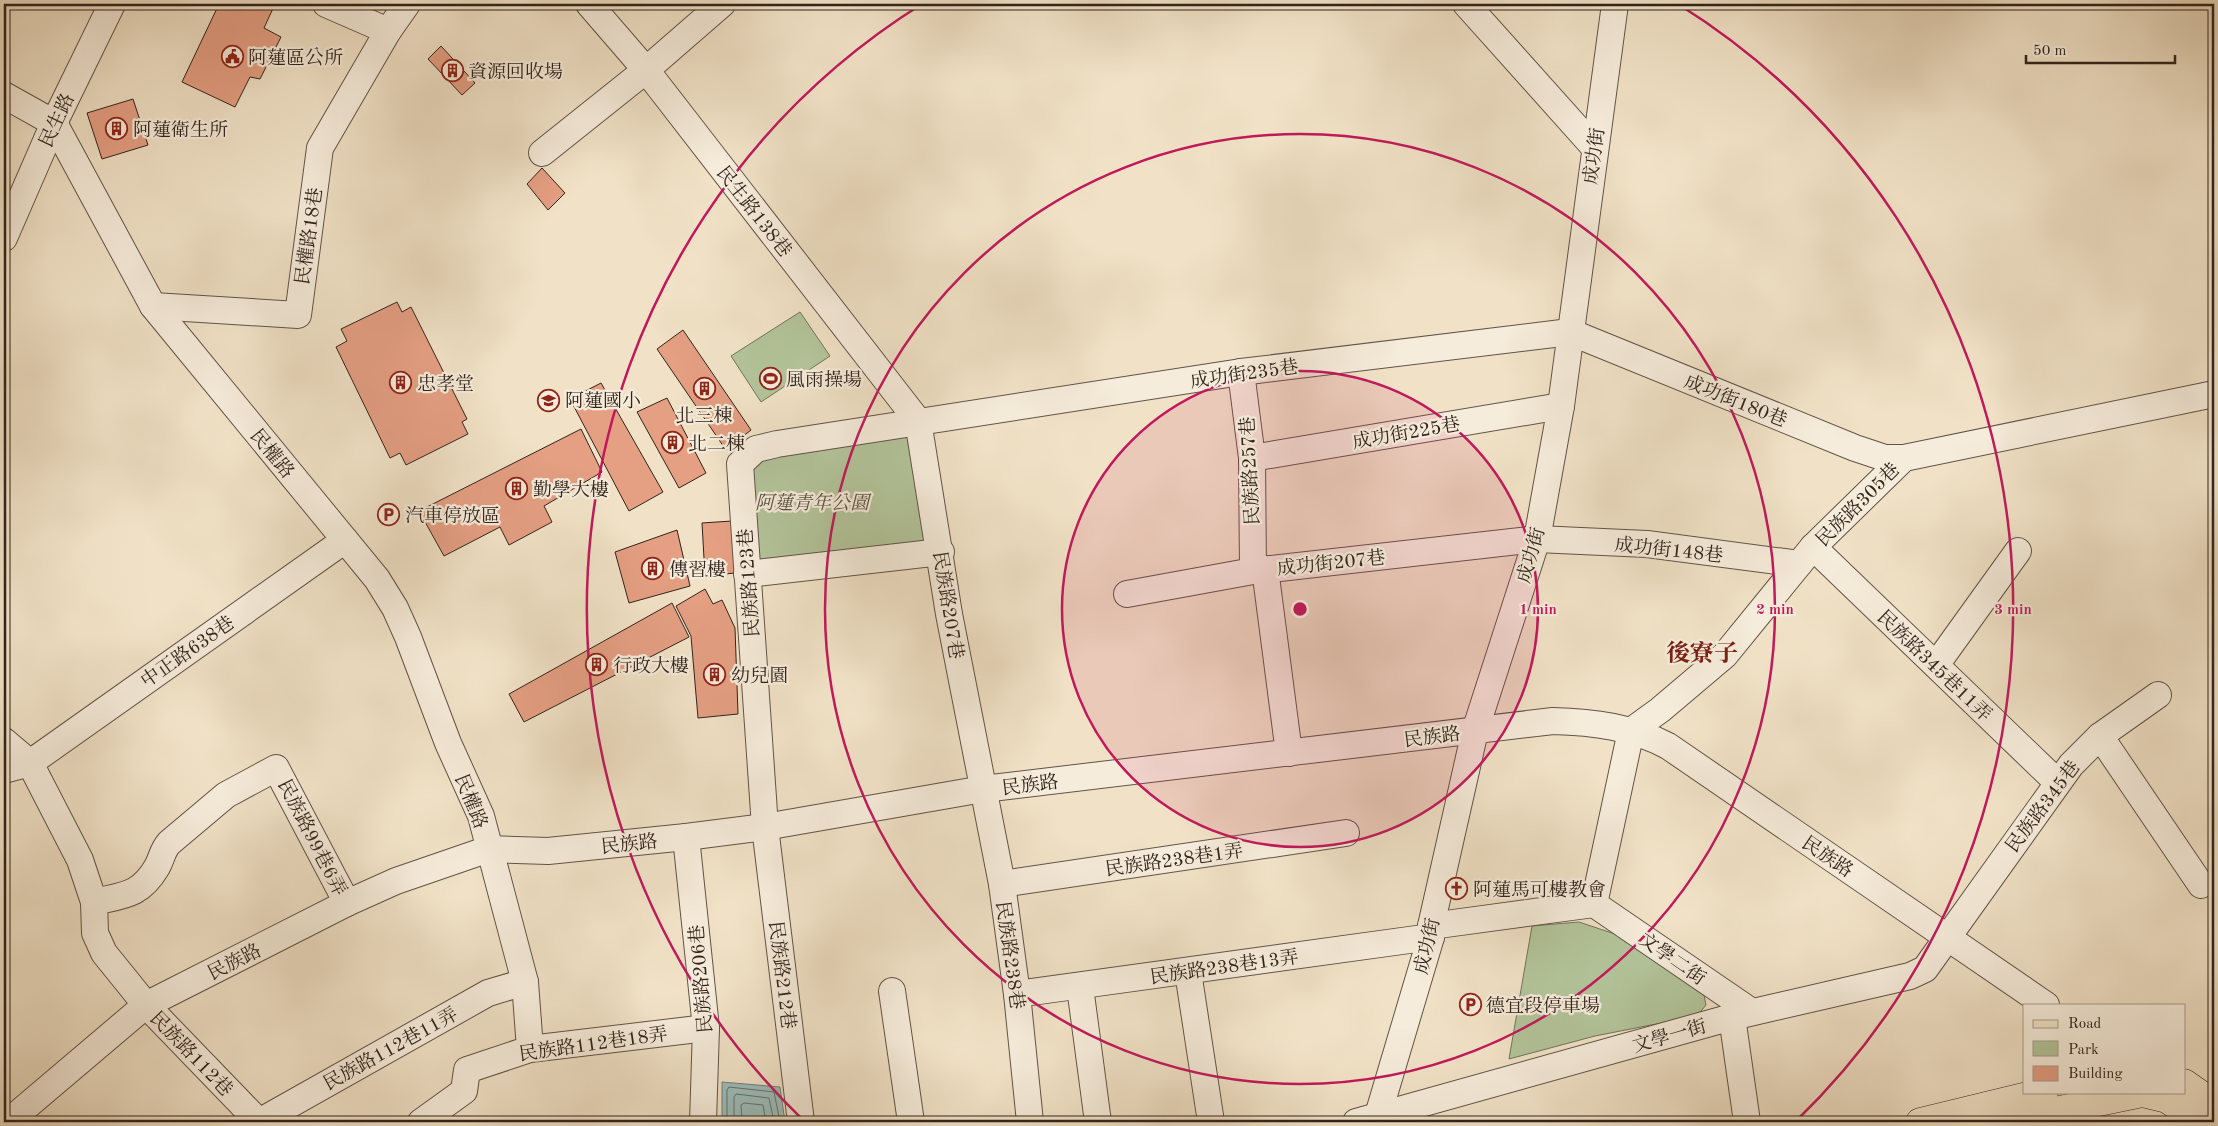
<svg xmlns="http://www.w3.org/2000/svg" width="2218" height="1126" font-family="'Old Standard TT','Noto Serif TC',serif">
<rect width="100%" height="100%" fill="#f1e2c7"/>
<filter id="stains"><feTurbulence type="fractalNoise" baseFrequency=".004" numOctaves="4"/><feColorMatrix values="0 0 0 0 .2 0 0 0 0 .09 0 0 0 0 .02 0 0 0 .5 -.17"/></filter>
<radialGradient id="worn" r=".72"><stop offset=".6" stop-color="#630" stop-opacity="0"/><stop offset="1" stop-color="#630" stop-opacity=".3"/></radialGradient>
<g fill="#b3c49a" stroke="#72745b">
<polygon points="800,312 830,356 761,402 731,356"/>
<polygon points="913,435 928,540 755,566 752,469 769,453"/>
<polygon points="1579,922 1630,939 1703,990 1706,1005 1697,1016 1595,1036 1509,1059 1532,926"/>
</g>
<polygon fill="#9cbdbb" stroke="#717f7b" points="722,1082 780,1087 785,1122 722,1122"/>
<g fill="none" stroke-linecap="round" stroke-linejoin="round">
<g stroke="#66706c" stroke-width="1">
<polyline points="727,1122 727,1090 729,1087 774,1092 780,1122"/>
<polyline points="734,1122 734,1097 736,1094 769,1098 774,1122"/>
<polyline points="742,1122 741,1105 744,1103 763,1105 766,1122"/>
</g>
</g>
<g fill="#e59f83" stroke="#31231c">
<polygon points="219,4 275,4 264,28 281,37 260,79 250,77 235,107 182,82"/>
<polygon points="441,46 475,83 462,95 428,59"/>
<polygon points="133,99 148,145 102,159 87,113"/>
<polygon points="542,168 565,193 548,210 527,184"/>
<polygon points="397,302 402,312 411,307 467,419 462,422 468,434 406,465 400,453 390,458 336,347 347,341 341,329"/>
<polygon points="683,330 751,430 726,450 657,349"/>
<polygon points="601,383 663,492 629,511 570,399"/>
<polygon points="667,398 706,473 679,488 637,412"/>
<polygon points="581,429 602,472 544,506 552,522 509,545 500,527 444,556 419,511"/>
<polygon points="732,521 735,573 705,576 702,523"/>
<polygon points="677,530 690,586 629,603 615,552"/>
<polygon points="705,589 713,604 722,600 735,628 738,714 698,718 691,636 676,606"/>
<polygon points="672,603 689,637 524,722 509,694"/>
</g>
<g fill="none" stroke-linecap="round" stroke-linejoin="round">
<defs>
<g id="minor">
<polyline points="326,4 388,31"/>
<polyline points="589,4 646,70 918,421 949,614 1002,884 1017,994 1030,1122"/>
<polyline points="1466,4 1594,147"/>
<polyline points="4,95 54,123 153,306 377,579 395,608 408,637 448,743 481,816 525,982 530,1049"/>
<polyline points="542,153 646,70 722,4"/>
<polyline points="4,238 54,123 112,4"/>
<polyline points="153,306 298,315 320,148 388,31 407,4"/>
<polyline points="1241,372 1252,458 1253,571"/>
<polyline points="1252,458 1561,406"/>
<polyline points="1813,547 2057,782"/>
<polyline points="1265,569 1289,753"/>
<polyline points="747,574 941,552"/>
<polyline points="1127,594 1253,571 1537,539 1647,544 1799,564"/>
<polyline points="1936,665 2018,551"/>
<polyline points="2100,736 2201,885"/>
<polyline points="4,741 30,763 80,860 94,902 95,933 104,953 146,1005 259,1122"/>
<polyline points="4,770 30,763 345,540"/>
<polyline points="686,837 706,1028 703,1122"/>
<polyline points="1002,884 1346,833"/>
<path d="M 94,902 C 124,895 140,896 157,867 C 162,858 162,851 169,843 L 226,795 L 276,768 L 347,903"/>
<polyline points="1594,904 1752,1012"/>
<polyline points="1431,926 1594,904 1631,731 1660,710 1725,655 1813,547 1904,458"/>
<polyline points="1188,972 1211,1122"/>
<polyline points="1080,987 1098,1122"/>
<polyline points="892,991 911,1122"/>
<polyline points="1017,994 1431,937"/>
<polyline points="1732,1017 1747,1122"/>
<path d="M 8,1122 L 146,1005 L 347,903 L 396,881 L 489,849 L 548,851 L 686,837 L 765,827 L 983,789 L 1553,721 C 1594,722 1632,727 1668,746 L 2046,1005"/>
<polyline points="259,1122 488,993 525,982"/>
<polyline points="421,1122 464,1091 467,1070 530,1049 706,1028"/>
<polyline points="801,1122 765,827 740,464 756,449 777,444 1241,372 1570,332 1855,448 1885,458 1904,458 2214,394"/>
<polyline points="1356,1122 1732,1017 1910,976 1925,969 2071,765 2100,736 2158,695"/>
<polyline points="1376,1122 1431,937 1431,926 1475,731 1537,539 1561,406 1615,4"/>
</g>
<g id="major">
<polyline points="2184,1083 2214,1104"/>
<polyline points="1920,1122 2044,1092"/>
<polyline points="2002,1122 2142,1093 2167,1099 2201,1122"/>
</g>
</defs>
<use href="#minor" stroke="#615347" stroke-width="28"/>
<use href="#major" stroke="#31231c" stroke-width="29"/>
<use href="#minor" stroke="#f6ecdb" stroke-width="26"/>
<use href="#major" stroke="#f1e2c7" stroke-width="28"/>
</g>
<circle cx="1300" cy="609" r="238" fill="#c2185b" fill-opacity=".12"/>
<g fill="none" stroke="#c2185b" stroke-width="2.5">
<circle cx="1300" cy="609" r="238"/>
<circle cx="1300" cy="609" r="475"/>
<path d="M805 1122A713 713 0 0 1 922 4M1678 4A713 713 0 0 1 1795 1122"/>
</g>
<defs>
<symbol id="civic-ring" viewBox="-11 -11 22 22"><circle r="9.5" fill="#f6ecdb" stroke="#8f2418" stroke-width="1.5"/><path d="M-.6-6.5H3V-4.5H.6V-3L4-1V1h2V6H-6V1h2V-1L-.6-3ZM-1.2 2.5V6h2.4V2.5Z" fill="#8f2418"/></symbol>
<symbol id="building-ring" viewBox="-11 -11 22 22"><circle r="9.5" fill="#f6ecdb" stroke="#8f2418" stroke-width="1.5"/><path d="M-4-6H4V6H1V3H-1V6H-4ZM-2.5-4.3h1.7v1.8h-1.7ZM.8-4.3h1.7v1.8H.8ZM-2.5-1h1.7V.8h-1.7ZM.8-1h1.7V.8H.8Z" fill="#8f2418"/></symbol>
<symbol id="stadium-ring" viewBox="-11 -11 22 22"><circle r="9.5" fill="#f6ecdb" stroke="#8f2418" stroke-width="1.5"/><path d="M0-5a6.5 5 0 1 0 0 10a6.5 5 0 1 0 0-10ZM-3.5-1.8h7v3.6h-7Z" fill="#8f2418"/></symbol>
<symbol id="school-ring" viewBox="-11 -11 22 22"><circle r="9.5" fill="#f6ecdb" stroke="#8f2418" stroke-width="1.5"/><path d="M0-5L7-2L0 1L-7-2ZM-4 1L0 2.5L4 1V4Q0 6-4 4Z" fill="#8f2418"/></symbol>
<symbol id="parking-ring" viewBox="-11 -11 22 22"><circle r="9.5" fill="#f6ecdb" stroke="#8f2418" stroke-width="1.5"/><path d="M-3.5-5.5H1a3.5 3.5 0 0 1 0 7H-1V5.5H-3.5ZM-1-3.4V-.6H.8a1.4 1.4 0 0 0 0-2.8Z" fill="#8f2418"/></symbol>
<symbol id="church-ring" viewBox="-11 -11 22 22"><circle r="9.5" fill="#f6ecdb" stroke="#8f2418" stroke-width="1.5"/><path d="M-1.2-6h2.4v3.5h3.3v2.4h-3.3V6h-2.4V-.1h-3.3v-2.4h3.3Z" fill="#8f2418"/></symbol>
</defs>
<g fill-rule="evenodd">
<use href="#civic-ring" x="220" y="44" width="25" height="25"/>
<use href="#building-ring" x="440" y="58" width="25" height="25"/>
<use href="#building-ring" x="104" y="116" width="25" height="25"/>
<use href="#stadium-ring" x="758" y="366" width="25" height="25"/>
<use href="#building-ring" x="388" y="370" width="25" height="25"/>
<use href="#building-ring" x="692" y="376" width="25" height="25"/>
<use href="#school-ring" x="536" y="388" width="25" height="25"/>
<use href="#building-ring" x="660" y="430" width="25" height="25"/>
<use href="#building-ring" x="504" y="476" width="25" height="25"/>
<use href="#parking-ring" x="376" y="502" width="25" height="25"/>
<use href="#building-ring" x="640" y="556" width="25" height="25"/>
<use href="#building-ring" x="584" y="652" width="25" height="25"/>
<use href="#building-ring" x="702" y="662" width="25" height="25"/>
<use href="#church-ring" x="1444" y="876" width="25" height="25"/>
<use href="#parking-ring" x="1458" y="992" width="25" height="25"/>
</g>
<g text-anchor="middle" stroke-width="4.5" stroke-linejoin="round" paint-order="stroke">
<g font-size="19" fill="#31231c" stroke="#f6ecdb" text-anchor="start">
<text x="248" y="64">阿蓮區公所</text>
<text x="468" y="78">資源回收場</text>
<text x="133" y="136">阿蓮衛生所</text>
<text x="786" y="386">風雨操場</text>
<text x="417" y="390">忠孝堂</text>
<text x="565" y="407">阿蓮國小</text>
<text x="704" y="422" text-anchor="middle">北三棟</text>
<text x="688" y="450">北二棟</text>
<text x="533" y="496">勤學大樓</text>
<text x="405" y="522">汽車停放區</text>
<text x="669" y="576">傳習樓</text>
<text x="613" y="672">行政大樓</text>
<text x="731" y="682">幼兒園</text>
<text x="1473" y="896">阿蓮馬可樓教會</text>
<text x="1486" y="1012">德宜段停車場</text>
</g>
<g font-size="19" fill="#31231c" stroke="#f6ecdb">
<text transform="translate(56 120) rotate(-65)" y="7">民生路</text>
<text transform="translate(1593 156) rotate(-82)" y="7">成功街</text>
<text transform="translate(755 211) rotate(52)" y="7">民生路138巷</text>
<text transform="translate(308 236) rotate(-82)" y="7">民權路18巷</text>
<text transform="translate(1244 373) rotate(-8)" y="7">成功街235巷</text>
<text transform="translate(1736 400) rotate(22)" y="7">成功街180巷</text>
<text transform="translate(1406 432) rotate(-10)" y="7">成功街225巷</text>
<text transform="translate(273 453) rotate(51)" y="7">民權路</text>
<text transform="translate(1249 471) rotate(-93)" y="7">民族路257巷</text>
<text transform="translate(1857 504) rotate(-45)" y="7">民族路305巷</text>
<text transform="translate(1669 549) rotate(6)" y="7">成功街148巷</text>
<text transform="translate(1530 555) rotate(-74)" y="7">成功街</text>
<text transform="translate(1331 562) rotate(-6)" y="7">成功街207巷</text>
<text transform="translate(748 583) rotate(-94)" y="7">民族路123巷</text>
<text transform="translate(949 605) rotate(81)" y="7">民族路207巷</text>
<text transform="translate(187 651) rotate(-35)" y="7">中正路638巷</text>
<text transform="translate(1935 665) rotate(44)" y="7">民族路345巷11弄</text>
<text transform="translate(1432 736) rotate(-7)" y="7">民族路</text>
<text transform="translate(1030 784) rotate(-7)" y="7">民族路</text>
<text transform="translate(472 801) rotate(68)" y="7">民權路</text>
<text transform="translate(2042 806) rotate(-53)" y="7">民族路345巷</text>
<text transform="translate(313 837) rotate(63)" y="7">民族路99巷6弄</text>
<text transform="translate(629 843) rotate(-6)" y="7">民族路</text>
<text transform="translate(1828 856) rotate(34)" y="7">民族路</text>
<text transform="translate(1174 859) rotate(-8)" y="7">民族路238巷1弄</text>
<text transform="translate(1426 946) rotate(-77)" y="7">成功街</text>
<text transform="translate(1011 955) rotate(82)" y="7">民族路238巷</text>
<text transform="translate(1673 958) rotate(35)" y="7">文學二街</text>
<text transform="translate(234 961) rotate(-27)" y="7">民族路</text>
<text transform="translate(1224 966) rotate(-8)" y="7">民族路238巷13弄</text>
<text transform="translate(783 975) rotate(83)" y="7">民族路212巷</text>
<text transform="translate(700 979) rotate(-95)" y="7">民族路206巷</text>
<text transform="translate(1669 1035) rotate(-16)" y="7">文學一街</text>
<text transform="translate(593 1043) rotate(-8)" y="7">民族路112巷18弄</text>
<text transform="translate(390 1048) rotate(-29)" y="7">民族路112巷11弄</text>
<text transform="translate(192 1053) rotate(46)" y="7">民族路112巷</text>
</g>
<g font-size="19" font-style="italic" fill="#585342" stroke="#f6ecdb">
<text x="812" y="509">阿蓮青年公園</text>
</g>
<g font-size="24" font-weight="bold" fill="#7a1f14" stroke="#f6ecdb">
<text x="1702" y="661">後寮子</text>
</g>
</g>
<circle cx="1300" cy="609" r="8" fill="#c2185b" stroke="#f6ecdb" stroke-width="2.5"/>
<g font-size="15" text-anchor="middle" font-weight="bold" fill="#c2185b" stroke="#f6ecdb" stroke-width="4.5" stroke-linejoin="round" paint-order="stroke">
<text x="1538" y="614">1 min</text>
<text x="1775" y="614">2 min</text>
<text x="2013" y="614">3 min</text>
</g>
<rect width="2218" height="1126" fill="none" stroke="#f1e2c7" stroke-width="20"/>
<rect x="5" y="5" width="2208" height="1116" fill="none" stroke="#31231c" stroke-width="2.5"/>
<rect x="10" y="10" width="2198" height="1106" fill="none" stroke="#31231c"/>
<rect x="2023" y="1004" width="162" height="90" fill="#f6ecdb" stroke="#a79c8f"/>
<rect x="2033" y="1020" width="25" height="8" fill="#f1e2c7" stroke="#a79c8f"/>
<text x="2068" y="1028" font-size="15" fill="#31231c">Road</text>
<rect x="2033" y="1041" width="25" height="15" fill="#b3c49a" stroke="#a79c8f"/>
<text x="2068" y="1054" font-size="15" fill="#31231c">Park</text>
<rect x="2033" y="1066" width="25" height="15" fill="#e59f83" stroke="#a79c8f"/>
<text x="2068" y="1078" font-size="15" fill="#31231c">Building</text>
<path d="M2026 55v8h149v-8" fill="none" stroke="#31231c" stroke-width="2.5"/>
<text x="2033" y="55" font-size="15" fill="#31231c" stroke="#f6ecdb" stroke-width="4" paint-order="stroke">50 m</text>
<rect width="100%" height="100%" filter="url(#stains)"/>
<rect width="100%" height="100%" fill="url(#worn)"/>
</svg>
